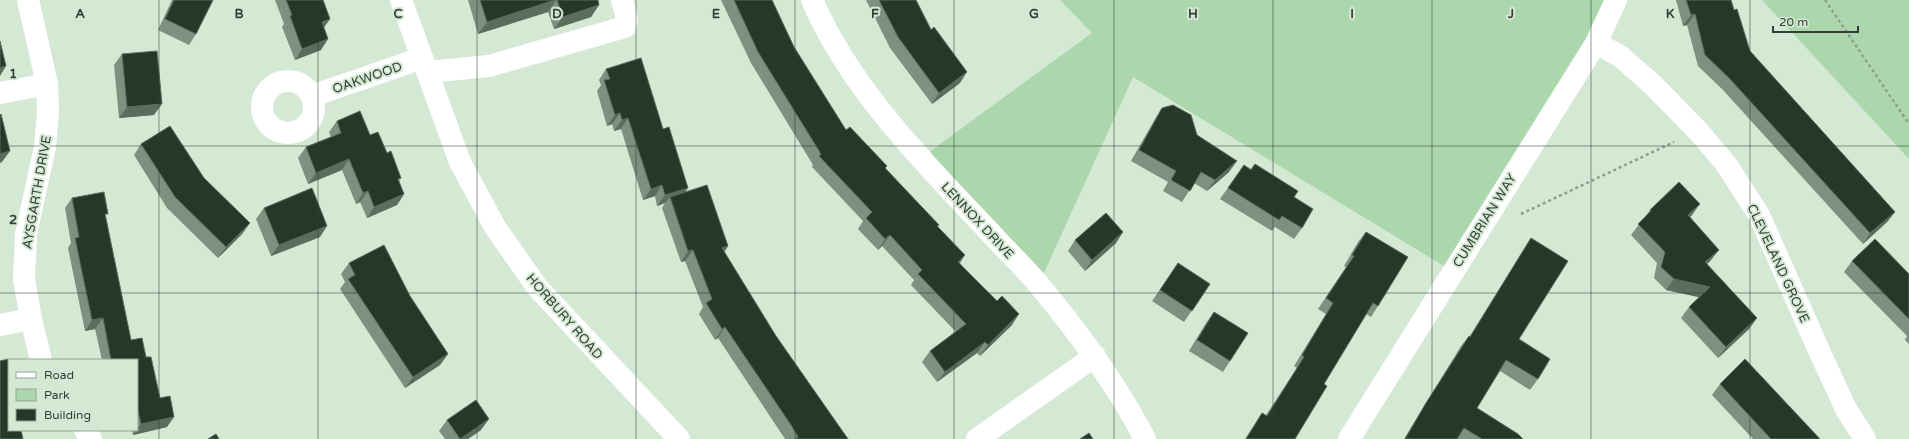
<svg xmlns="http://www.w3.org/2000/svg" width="1909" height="439" font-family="'Varela Round',sans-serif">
<rect width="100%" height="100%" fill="#d4e9d4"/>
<g fill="#acd7ad">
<polygon points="1060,0 1616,0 1452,271 1133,77 1039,284 921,158 1092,33"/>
<polygon points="1762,0 1909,0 1909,159"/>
</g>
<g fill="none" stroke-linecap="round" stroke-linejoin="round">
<g stroke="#8e9e8e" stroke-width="2.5" stroke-dasharray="3 3" stroke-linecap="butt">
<polyline points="1825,0 1909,124"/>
<polyline points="1521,214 1674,142"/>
</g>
<g stroke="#fff" stroke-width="22">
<polyline points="28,0 47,84 48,111 45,147 26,234 24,279 31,319 41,360"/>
<path d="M 812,0 C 853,94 929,167 998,241 C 1011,255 1026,269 1039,285 C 1079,333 1116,383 1145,439"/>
<polyline points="1596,43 1620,56 1654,86 1698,131 1726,164 1759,215 1821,355 1846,409 1865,439"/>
<polyline points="428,72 489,66 625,27 627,19 622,0"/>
<circle cx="288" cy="107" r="26"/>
<polyline points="0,93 47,84"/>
<polyline points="312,96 422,58"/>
<polyline points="0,325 31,319"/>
<polyline points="85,430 91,439"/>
<polyline points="977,439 1095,356"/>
<polyline points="1349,439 1596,43 1616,0"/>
</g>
<polyline stroke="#fff" stroke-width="22" points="401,0 460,162 495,227 537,287 679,439"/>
</g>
<g fill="#7e907e">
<polygon points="172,0 213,0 196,34 189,45 158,30"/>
<polygon points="275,0 323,0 330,19 324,27 321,50 295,60 282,27 284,24"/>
<polygon points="468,0 598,0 599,5 591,17 554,29 548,12 478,34"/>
<polygon points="721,0 772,0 794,47 846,130 885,168 939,225 938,227 960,263 1012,325 980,356 977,353 937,382 922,362 930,351 956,332 911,285 914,280 882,246 878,250 858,229 863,221 812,167 813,165 751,63"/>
<polygon points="866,0 916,0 960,83 932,104 890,48"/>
<polygon points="1676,0 1731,0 1734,10 1750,51 1895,212 1887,222 1863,244 1723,90 1698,66 1687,25 1683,26"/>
<polygon points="122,54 154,115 119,118 114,65"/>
<polygon points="606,69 663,129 688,188 685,192 728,246 724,252 776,336 848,439 785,439 718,338 715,340 699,314 703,307 685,261 681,262 662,208 665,203 657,206 655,196 643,200 621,129 614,131 612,124 607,126 597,91 601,85 599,80"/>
<polygon points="1162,108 1197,135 1229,172 1207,191 1194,183 1182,202 1163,191 1168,182 1131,161 1155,119"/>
<polygon points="337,121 370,135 387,153 401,178 399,181 404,194 397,205 367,218 360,202 356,204 342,170 308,184 298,158 306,147 331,137 329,132"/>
<polygon points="141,144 204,178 250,223 242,234 218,258 167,208 134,155"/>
<polygon points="1255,164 1294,197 1302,228 1294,239 1275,227 1272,231 1220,199 1244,165 1251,169"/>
<polygon points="72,198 106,217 131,340 146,357 160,398 167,427 133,435 132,430 137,430 137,360 102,360 95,329 85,331 68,248 71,243 65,208"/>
<polygon points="264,208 320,237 271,256 256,219"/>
<polygon points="1650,210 1692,215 1690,217 1711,260 1707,264 1757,318 1749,329 1718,358 1681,318 1689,307 1699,297 1666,290 1654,278 1657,263 1631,235"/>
<polygon points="1123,232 1116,243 1085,271 1068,251 1075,240"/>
<polygon points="1366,232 1378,306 1371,317 1366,314 1324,384 1295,439 1245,439 1262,413 1266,415 1297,368 1294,366 1326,314 1318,309 1346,267 1344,266 1358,242"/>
<polygon points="1531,238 1519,339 1538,379 1530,390 1500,371 1477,408 1523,439 1404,439 1461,346 1469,336 1470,336 1524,249"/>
<polygon points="1852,261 1909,274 1909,344 1905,340 1907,336 1844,272"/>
<polygon points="349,263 410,296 448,354 440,365 405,388 340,289 345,282 341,274"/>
<polygon points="1178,263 1210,284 1184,322 1152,301"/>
<polygon points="1214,312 1230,361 1223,372 1189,351 1206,323"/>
<polygon points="1720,384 1820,439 1753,439 1712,395"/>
<polygon points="447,420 481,430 468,439 445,439 439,431"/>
</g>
<g fill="#5b6d5c">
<polygon points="555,0 556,0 548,12 478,34 487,22"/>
<polygon points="599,5 591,17 554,29 563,17"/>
<polygon points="1695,14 1687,25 1683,26 1691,15"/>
<polygon points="330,19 322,30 322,22"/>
<polygon points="328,39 321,50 295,60 302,49"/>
<polygon points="6,66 0,76 0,68"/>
<polygon points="967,72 960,83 932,104 939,93"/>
<polygon points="162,104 154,115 119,118 127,107"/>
<polygon points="620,113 612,124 607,126 615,115"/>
<polygon points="628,118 621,129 614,131 622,120"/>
<polygon points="10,151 2,162 0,163 0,154"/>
<polygon points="349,159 342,170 308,184 316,173"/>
<polygon points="1237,161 1229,172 1207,191 1215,180"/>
<polygon points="662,185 655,196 643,200 651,189"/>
<polygon points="688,188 680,199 670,197 665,203 657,206 665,195"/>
<polygon points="368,191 360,202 356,204 363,193"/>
<polygon points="404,194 397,205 367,218 374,207"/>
<polygon points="1700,204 1692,215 1680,226 1688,215"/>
<polygon points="1895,212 1887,222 1863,244 1870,233"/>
<polygon points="250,223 242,234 218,258 226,247"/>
<polygon points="327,226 320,237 271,256 279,245"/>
<polygon points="1123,232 1116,243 1085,271 1092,260"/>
<polygon points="890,235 882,246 878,250 885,239"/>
<polygon points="728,246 721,257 722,248"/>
<polygon points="693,250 685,261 681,262 688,251"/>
<polygon points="1719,250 1711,260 1698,273 1705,262"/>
<polygon points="965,255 958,266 958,262"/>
<polygon points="1674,279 1710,287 1703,298 1666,290"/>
<polygon points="1019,314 1012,325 980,356 988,345"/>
<polygon points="103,318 95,329 85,331 92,320"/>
<polygon points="1757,318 1749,329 1718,358 1726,347"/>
<polygon points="725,327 718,338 715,340 722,329"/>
<polygon points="985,342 977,353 937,382 945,372"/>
<polygon points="448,354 440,365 405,388 413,377"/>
<polygon points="174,417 167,427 133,435 141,424"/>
<polygon points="489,419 481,430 468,439 459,439"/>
</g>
<g fill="#273828" stroke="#5b6d5c">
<polygon points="174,0 213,0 196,34 165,19"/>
<polygon points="286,0 323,0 330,19 322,22 328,39 302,49 290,16 292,15"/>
<polygon points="480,0 555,0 487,22"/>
<polygon points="557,0 598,0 599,5 563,17"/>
<polygon points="734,0 772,0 794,47 846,130 850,127 887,166 885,168 939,225 937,226 965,255 958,262 997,301 1002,296 1019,314 988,345 985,342 945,372 930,351 966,324 918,274 922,270 890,235 885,239 866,218 872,212 819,156 821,154 758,52"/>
<polygon points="879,0 916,0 931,30 934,27 967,72 939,93 898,37"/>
<polygon points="1686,0 1731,0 1734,10 1737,9 1750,51 1895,212 1870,233 1730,79 1705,55 1695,14 1691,15"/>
<polygon points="0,41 6,66 0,68"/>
<polygon points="157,51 162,104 127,107 122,54"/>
<polygon points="641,58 663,129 669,127 688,188 665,195 662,185 651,189 628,118 622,120 620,113 615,115 604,80 610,79 606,69"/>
<polygon points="1173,105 1191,115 1197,135 1237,161 1215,180 1201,172 1190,191 1171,180 1176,171 1139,150 1162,108"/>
<polygon points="360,111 370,135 378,132 387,153 391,151 401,178 398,179 404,194 374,207 368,191 363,193 349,159 316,173 306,147 341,133 337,121"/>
<polygon points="1,114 10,151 0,154 0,115"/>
<polygon points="170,126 204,178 250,223 226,247 175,197 141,144"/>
<polygon points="1255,164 1298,191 1294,197 1313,209 1302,228 1282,216 1279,220 1228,188 1244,165 1251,170"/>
<polygon points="1679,182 1700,204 1688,215 1719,250 1705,262 1757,318 1726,347 1689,307 1710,287 1674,279 1661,267 1665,252 1638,224 1651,211 1650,210"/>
<polygon points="707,185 728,246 722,248 776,336 848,439 795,439 798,437 791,425 725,327 722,329 706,303 712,299 693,250 688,251 670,197"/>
<polygon points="312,188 327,226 279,245 264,208"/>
<polygon points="104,192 108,214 105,214 131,340 142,338 146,357 151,357 160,398 170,396 174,417 141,424 137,407 137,360 111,360 103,318 92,320 75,238 79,237 72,198"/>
<polygon points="1106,213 1123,232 1092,260 1075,240"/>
<polygon points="1366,232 1408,257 1378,306 1373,303 1324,384 1327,386 1295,439 1246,439 1262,413 1267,416 1304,357 1302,355 1333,303 1326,298 1354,256 1352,255"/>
<polygon points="1531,238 1568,261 1519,339 1550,359 1538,379 1506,360 1477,408 1518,434 1523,439 1482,439 1464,428 1457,439 1405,439 1426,403 1469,336 1470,337"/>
<polygon points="1875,239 1909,274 1909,319 1852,261"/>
<polygon points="384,245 410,296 448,354 413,377 348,279 355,275 349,263"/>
<polygon points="1178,263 1210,284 1192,311 1160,290"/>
<polygon points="1214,312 1248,333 1230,361 1197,340"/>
<polygon points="8,359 9,364 9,430 21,430 23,439 0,439 0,361"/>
<polygon points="1745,359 1820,439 1771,439 1720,384"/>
<polygon points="476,400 489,419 460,439 447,420"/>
<polygon points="1089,433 1093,439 1080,439"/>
<polygon points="216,434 219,439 208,439"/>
</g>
<path fill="none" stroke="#353e35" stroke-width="1" stroke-opacity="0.55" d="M 159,0 L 159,439M 318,0 L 318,439M 477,0 L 477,439M 636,0 L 636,439M 795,0 L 795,439M 954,0 L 954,439M 1114,0 L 1114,439M 1273,0 L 1273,439M 1432,0 L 1432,439M 1591,0 L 1591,439M 1750,0 L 1750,439M 0,146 L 1909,146M 0,293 L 1909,293"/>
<g text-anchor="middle" stroke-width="4" stroke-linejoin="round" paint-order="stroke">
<g font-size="13" fill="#353e35" stroke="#d4e9d4">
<text transform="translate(367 77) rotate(-19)" y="5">OAKWOOD</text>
<text transform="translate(36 192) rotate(-80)" y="5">AYSGARTH DRIVE</text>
<text transform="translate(978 220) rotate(47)" y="5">LENNOX DRIVE</text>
<text transform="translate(1484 220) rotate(-58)" y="5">CUMBRIAN WAY</text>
<text transform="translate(1779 263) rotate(65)" y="5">CLEVELAND GROVE</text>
<text transform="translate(565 316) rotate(49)" y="5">HORBURY ROAD</text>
</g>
</g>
<g font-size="13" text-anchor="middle" font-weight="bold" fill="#353e35" stroke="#d4e9d4" stroke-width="4" stroke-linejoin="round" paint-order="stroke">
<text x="80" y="18">A</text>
<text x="239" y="18">B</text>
<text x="398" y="18">C</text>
<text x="557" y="18">D</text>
<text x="716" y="18">E</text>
<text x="875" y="18">F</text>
<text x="1034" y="18">G</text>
<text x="1193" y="18">H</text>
<text x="1352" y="18">I</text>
<text x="1511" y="18">J</text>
<text x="1670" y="18">K</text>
<text x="13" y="78">1</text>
<text x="13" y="224">2</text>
</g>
<rect x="8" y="359" width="130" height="72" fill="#d4e9d4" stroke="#94a594"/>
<rect x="16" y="372" width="20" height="6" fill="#ffffff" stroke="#94a594"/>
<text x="44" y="379" font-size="12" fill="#353e35">Road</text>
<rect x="16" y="389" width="20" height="12" fill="#acd7ad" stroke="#94a594"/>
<text x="44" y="399" font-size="12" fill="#353e35">Park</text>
<rect x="16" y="409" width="20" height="12" fill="#273828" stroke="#94a594"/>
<text x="44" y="419" font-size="12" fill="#353e35">Building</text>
<path d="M1773 26v6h85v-6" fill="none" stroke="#353e35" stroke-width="2"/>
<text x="1779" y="26" font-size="12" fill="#353e35" stroke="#d4e9d4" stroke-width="3" paint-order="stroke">20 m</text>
</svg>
